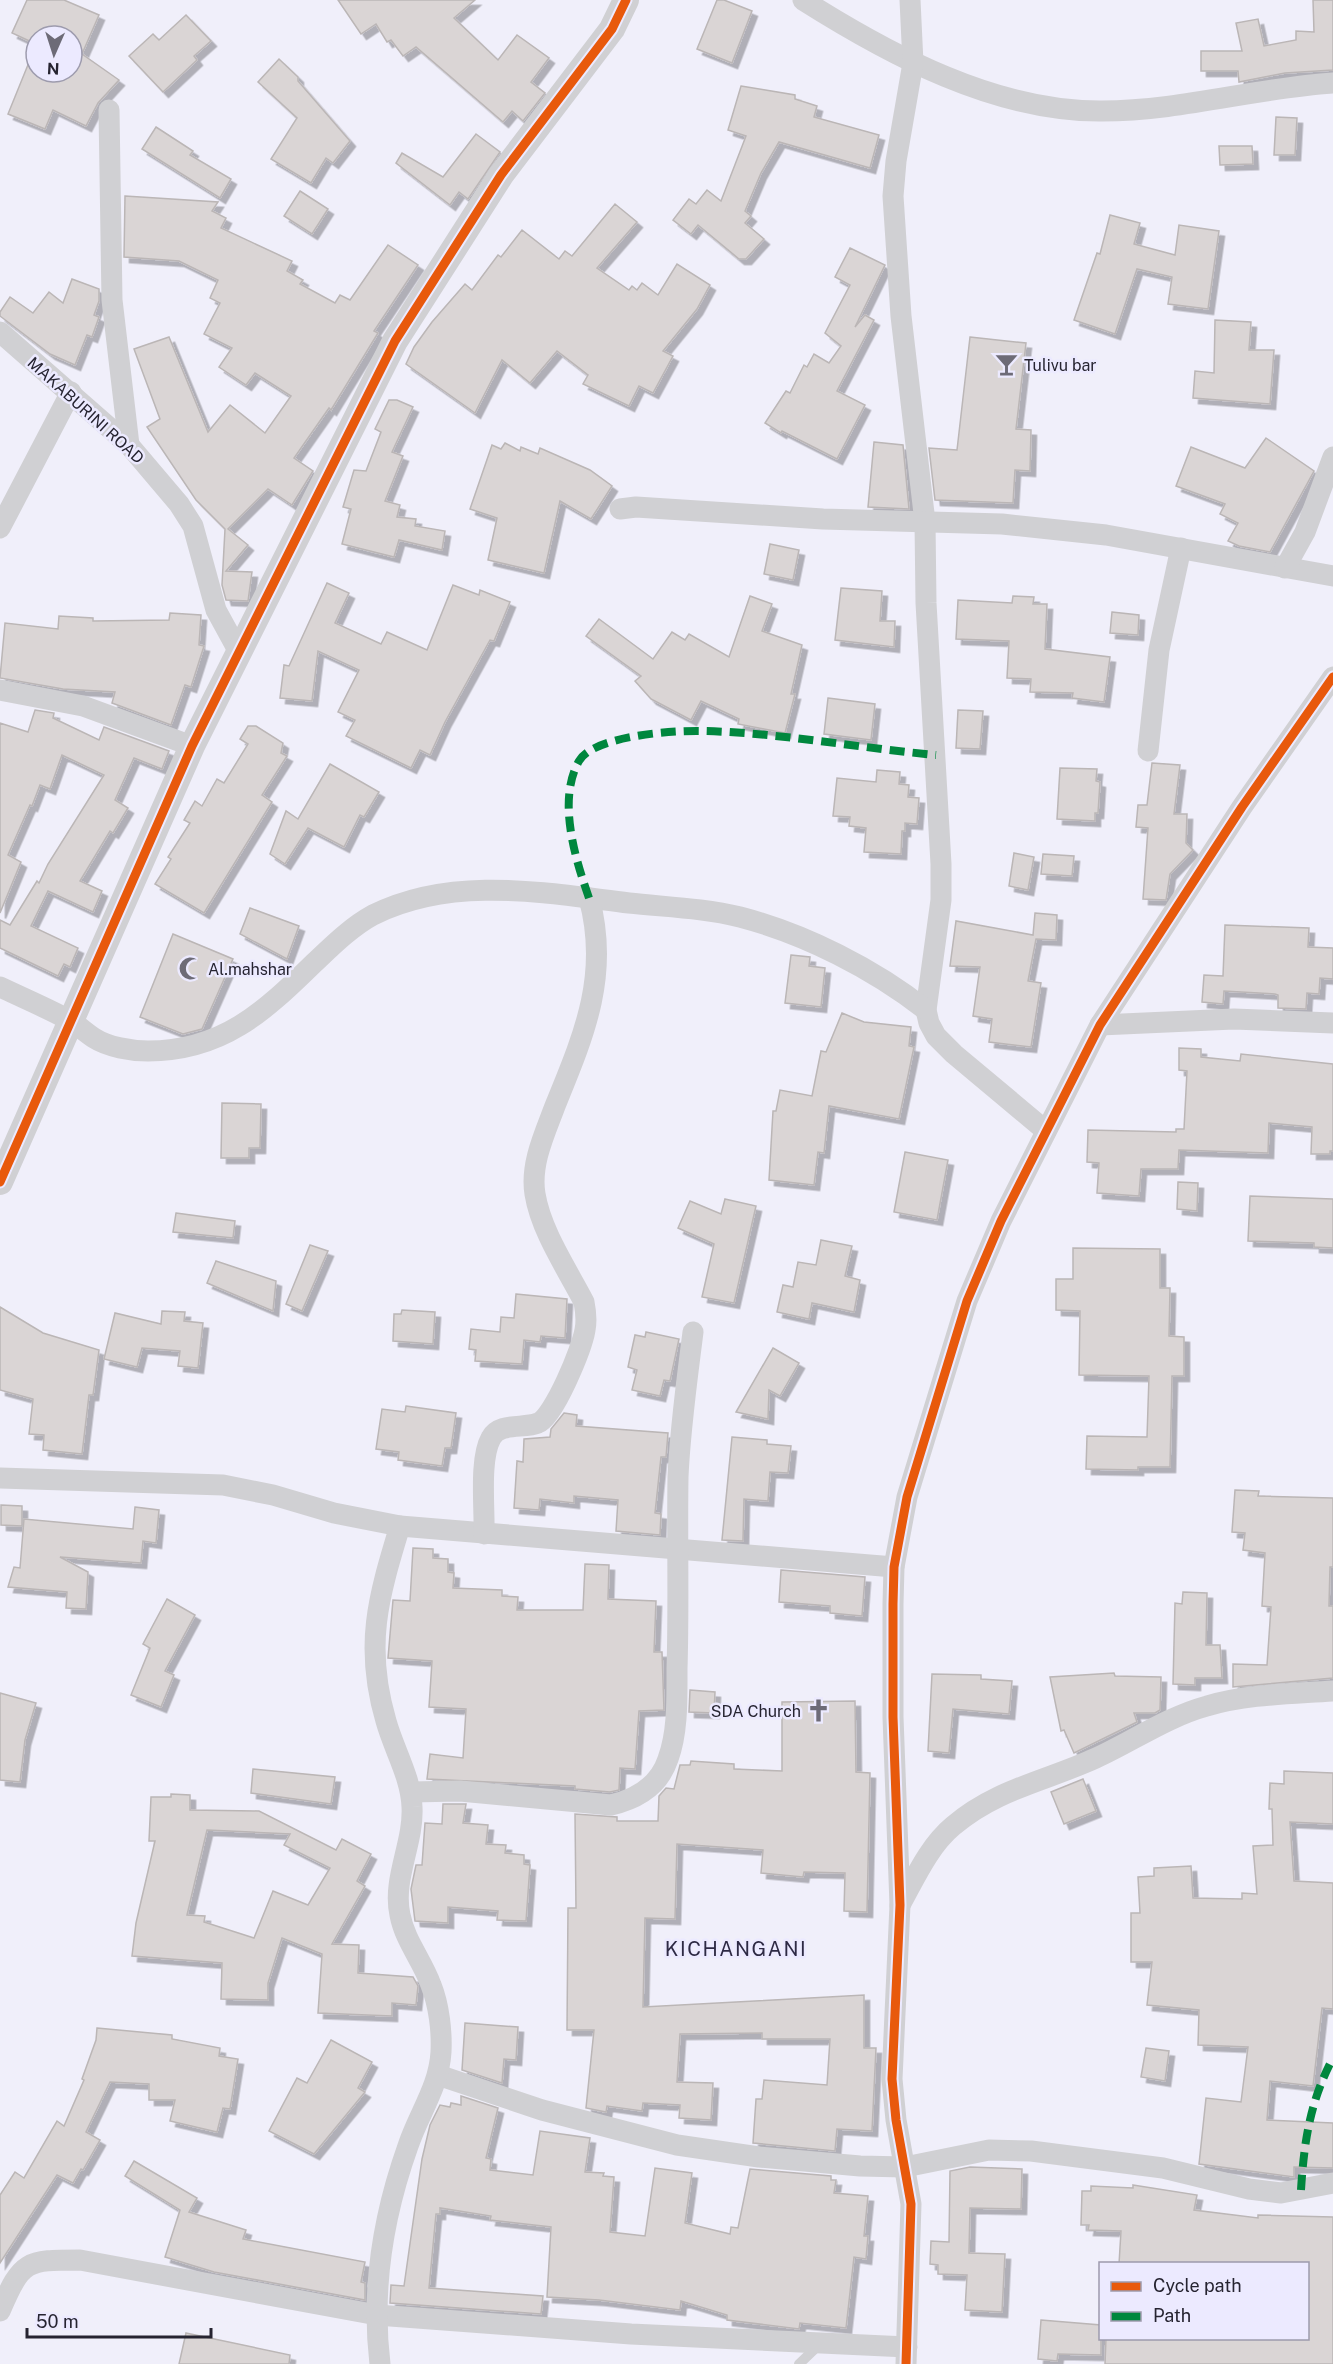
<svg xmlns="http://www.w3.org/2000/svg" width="1333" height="2364" font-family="'Public Sans',sans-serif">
<defs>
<filter id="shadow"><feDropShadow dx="5.5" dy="5.5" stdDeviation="0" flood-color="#0004"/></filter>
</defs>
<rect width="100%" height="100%" fill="#f0effa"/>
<g fill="#dad5d5" stroke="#bbb6b6" stroke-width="1.5" fill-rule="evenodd" filter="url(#shadow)">
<polygon points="27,0 64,0 99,15 82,54 119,80 98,103 86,126 53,110 45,129 8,114 36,45 36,72 72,72 72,36 36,36 36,44 12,33"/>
<polygon points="338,0 475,0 454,18 498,60 517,35 549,58 531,82 545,93 523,121 512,111 503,122 416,47 403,56 391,40 387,42 376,24 361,34"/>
<polygon points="717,0 724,0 752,11 732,63 697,49"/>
<polygon points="1313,0 1333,0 1333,70 1285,73 1239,82 1238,71 1201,71 1201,51 1242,51 1236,23 1258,19 1264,46 1296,40 1296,31 1314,32"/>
<polygon points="186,15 211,41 194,56 197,60 163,92 129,56 153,34 159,40"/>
<polygon points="279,59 298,77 298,81 350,141 333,163 326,158 311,183 271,159 297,118 258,82"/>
<polygon points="741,86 795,95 795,99 817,106 814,117 879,135 870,168 779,142 761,173 745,211 751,216 745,223 764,239 746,259 739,259 698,225 691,234 673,220 689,199 696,204 707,190 721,201 746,136 728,130"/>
<polygon points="1276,117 1297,118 1295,155 1274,155"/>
<polygon points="156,127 193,151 190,155 231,179 220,198 142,149"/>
<polygon points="476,134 500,152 468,199 459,192 450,205 396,163 402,153 443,177"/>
<polygon points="1219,146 1252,146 1253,164 1220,165"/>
<polygon points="300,191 328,209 312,234 284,216"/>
<polygon points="125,196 218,202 212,211 226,218 221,228 292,261 287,271 303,280 300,284 335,303 340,295 350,300 388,245 418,265 374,331 378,333 331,410 329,408 294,458 313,471 292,505 268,489 228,529 248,545 226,571 252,572 248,601 226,600 222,585 225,529 196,500 147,427 160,419 134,349 169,337 208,432 230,405 265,433 291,396 255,373 246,385 219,367 232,348 204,334 220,303 210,298 218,280 179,261 124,257"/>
<polygon points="615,204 637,222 597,268 629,290 632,286 637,290 642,283 658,295 677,264 710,285 697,309 663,351 673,356 653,393 639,386 629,406 583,384 588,375 557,351 530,383 502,360 475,413 406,364 414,347 432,322 465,284 472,290 498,255 501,257 522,230 559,259 565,251 572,256"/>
<polygon points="1110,215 1140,223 1134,244 1175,255 1179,225 1219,231 1208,309 1168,304 1172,277 1137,269 1115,334 1074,320 1097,253 1100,254"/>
<polygon points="850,248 885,265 855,327 865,315 874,320 837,391 865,405 837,459 782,431 781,433 765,423 786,391 790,393 804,365 807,367 814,354 829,363 841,346 825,333 850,285 835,277"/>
<polygon points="72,279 99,289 99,301 94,315 99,317 92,337 87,335 75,365 50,354 0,316 0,312 10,297 33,313 49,292 63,303"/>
<polygon points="1215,320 1251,322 1249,350 1274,350 1270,404 1193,398 1195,371 1214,373"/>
<polygon points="970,337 1026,343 1016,429 1031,430 1030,471 1015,470 1013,503 935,500 929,448 957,450"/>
<polygon points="389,400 397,400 413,407 392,452 403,456 385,501 400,505 397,517 416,519 415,526 445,531 442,550 399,540 394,557 342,544 351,509 343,507 354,470 366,471 381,432 375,429"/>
<polygon points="1266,438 1314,471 1270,552 1239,546 1228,541 1238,523 1220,514 1225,504 1176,486 1191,447 1245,468"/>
<polygon points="874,442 903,445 909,509 868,507"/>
<polygon points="505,443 520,451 521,447 538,454 540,448 590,470 612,486 591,519 560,501 544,573 488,560 497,518 470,509 492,445 501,449"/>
<polygon points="770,544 799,550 793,580 764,574"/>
<polygon points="327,583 349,593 335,623 381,644 387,632 427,650 453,585 479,595 480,590 510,602 494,641 490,640 445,722 430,755 420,750 411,768 346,736 355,720 338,712 359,670 318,651 312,701 280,698 284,665 289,666"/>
<polygon points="841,588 882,591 880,621 895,621 894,647 835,640"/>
<polygon points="750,596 772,604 762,631 802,645 791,694 795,694 785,733 738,724 739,719 701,701 691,720 651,699 635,681 641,676 586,636 599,619 653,659 672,632 685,640 689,634 729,657"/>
<polygon points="1013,596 1034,597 1033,604 1047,604 1045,649 1110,657 1104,702 1072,698 1073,693 1030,692 1031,679 1007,678 1009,641 956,639 958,600 1012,603"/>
<polygon points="1112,612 1139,615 1138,635 1110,633"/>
<polygon points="170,613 201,615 199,645 204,646 191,687 185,685 171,725 112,703 115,692 63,689 0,678 5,623 58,629 59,616 93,618 93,621 169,620"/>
<polygon points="828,698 875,704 871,740 824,734"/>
<polygon points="35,710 54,713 53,718 99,740 104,727 169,751 162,769 134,758 115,800 128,808 113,833 110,831 80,881 102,891 93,912 48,891 31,926 78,948 70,967 64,964 58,976 0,948 0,920 10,925 37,881 39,883 48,864 104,775 62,755 50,789 40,785 32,806 30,805 8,855 21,862 0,913 0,723 28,732"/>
<polygon points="958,710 983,711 980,749 956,748"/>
<polygon points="248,726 256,726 283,743 281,753 287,756 262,795 272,802 204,913 155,884 171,859 168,857 190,823 184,820 195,801 202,806 217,779 224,783 248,744 240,739"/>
<polygon points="1152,763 1180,765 1174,814 1187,814 1186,843 1193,850 1170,874 1166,900 1143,899 1148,828 1136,827 1138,805 1147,805"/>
<polygon points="330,764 379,792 364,817 360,815 344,847 308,828 285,864 270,854 286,811 298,819"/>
<polygon points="1060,768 1097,769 1096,781 1100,782 1098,813 1095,813 1095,821 1057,819"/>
<polygon points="877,770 900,772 899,784 909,785 908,797 919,798 917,824 905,823 905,831 902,831 901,854 864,852 866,828 849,826 850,817 833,816 837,778 876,782"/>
<polygon points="1014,853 1034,857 1028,890 1009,886"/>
<polygon points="1043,854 1074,856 1072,876 1041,874"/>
<polygon points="250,908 299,926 287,959 240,934"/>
<polygon points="1035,913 1057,915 1056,940 1036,939 1028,981 1041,983 1031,1047 989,1042 992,1019 973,1016 980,967 950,966 956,921 1033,935"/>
<polygon points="1225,925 1309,928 1308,947 1333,948 1333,979 1320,978 1319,994 1307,993 1306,1009 1278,1008 1278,995 1275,994 1224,991 1223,1004 1202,1002 1204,975 1223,976"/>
<polygon points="173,934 233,959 202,1029 183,1034 140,1017"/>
<polygon points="791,955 810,957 809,966 825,968 821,1007 785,1003"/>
<polygon points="842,1013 864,1022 911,1027 909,1046 914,1047 899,1119 829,1106 824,1153 818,1152 814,1185 769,1180 773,1111 776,1111 780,1090 812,1096 821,1051 826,1052"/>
<polygon points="1179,1048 1201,1049 1201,1057 1240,1061 1241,1054 1333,1064 1333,1151 1330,1151 1330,1154 1311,1154 1312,1127 1269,1123 1268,1153 1179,1150 1178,1169 1141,1169 1139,1196 1097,1193 1099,1163 1087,1162 1088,1130 1176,1132 1176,1129 1184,1129 1187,1071 1179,1070"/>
<polygon points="222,1103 261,1104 260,1148 249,1148 249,1158 221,1158"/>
<polygon points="905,1152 948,1160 937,1220 894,1212"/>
<polygon points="1178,1182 1198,1183 1197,1211 1177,1209"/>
<polygon points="1250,1196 1333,1199 1333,1248 1314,1247 1314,1243 1248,1241"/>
<polygon points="725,1199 756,1206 734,1303 702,1297 714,1244 678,1228 690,1201 721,1214"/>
<polygon points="176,1213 235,1221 233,1238 173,1232"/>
<polygon points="821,1240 852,1246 845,1276 860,1280 854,1312 812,1303 809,1319 777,1312 783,1285 793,1287 798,1262 816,1265"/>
<polygon points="310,1245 328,1251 302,1311 286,1304"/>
<polygon points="1073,1248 1160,1249 1160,1288 1170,1288 1169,1336 1184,1337 1184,1376 1172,1376 1170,1467 1138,1467 1138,1470 1086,1469 1087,1436 1147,1437 1149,1376 1079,1375 1080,1311 1056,1310 1056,1279 1073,1279"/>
<polygon points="216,1261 276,1281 273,1311 207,1283"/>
<polygon points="516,1294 567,1299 565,1338 541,1336 540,1342 524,1340 522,1364 475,1361 476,1350 469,1349 471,1329 500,1332 501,1317 514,1318"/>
<polygon points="0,1307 43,1333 99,1350 93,1395 89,1395 82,1454 43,1450 44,1435 29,1434 33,1399 0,1390"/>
<polygon points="402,1310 435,1312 433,1344 393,1341 394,1314 401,1314"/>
<polygon points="162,1311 185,1312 184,1321 203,1323 198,1368 178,1366 180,1351 142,1348 137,1367 104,1359 115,1313 161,1324"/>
<polygon points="646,1332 679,1339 670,1381 664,1380 660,1396 632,1390 637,1370 628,1367 635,1335 645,1337"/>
<polygon points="773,1348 799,1363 780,1396 769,1390 768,1419 736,1412"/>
<polygon points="406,1406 456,1413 451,1448 445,1448 442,1466 398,1460 399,1452 376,1449 382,1409 405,1412"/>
<polygon points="564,1413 577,1415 576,1426 668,1433 666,1457 661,1457 655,1513 661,1514 660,1535 616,1531 618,1500 574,1496 574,1503 540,1499 539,1510 514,1508 517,1461 523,1462 524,1439 550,1437 551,1429"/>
<polygon points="732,1437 767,1440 767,1444 791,1446 788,1473 770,1472 768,1501 744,1499 743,1541 722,1540"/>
<polygon points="1235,1490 1259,1491 1258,1496 1333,1498 1333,1567 1330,1567 1329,1606 1333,1606 1333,1678 1233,1687 1233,1664 1267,1665 1271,1607 1262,1606 1265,1553 1243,1550 1245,1533 1232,1532"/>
<polygon points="1,1505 22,1506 22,1526 1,1525"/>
<polygon points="135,1507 159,1510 156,1543 143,1541 141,1563 60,1557 88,1572 86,1609 66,1608 67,1592 8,1587 14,1567 20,1568 24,1519 133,1529"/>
<polygon points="413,1548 433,1549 433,1558 448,1559 448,1572 454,1573 453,1588 502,1590 502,1596 518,1597 517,1610 583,1610 585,1564 609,1565 608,1599 656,1601 654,1652 662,1652 664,1710 639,1711 635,1769 620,1768 619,1790 610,1792 575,1789 575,1786 427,1779 430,1754 463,1758 466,1709 429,1707 432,1661 388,1658 393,1600 410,1601"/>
<polygon points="781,1570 865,1577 862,1616 830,1613 830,1606 779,1602"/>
<polygon points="1183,1592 1207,1593 1206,1645 1220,1645 1222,1678 1195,1678 1195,1685 1173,1684 1175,1603 1182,1604"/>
<polygon points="167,1599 195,1615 165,1671 174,1675 161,1707 131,1695 150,1648 143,1644"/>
<polygon points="1114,1673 1115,1676 1161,1677 1160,1710 1155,1713 1134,1713 1137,1722 1074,1753 1064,1730 1061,1731 1050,1677"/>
<polygon points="932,1674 981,1675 981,1679 1012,1681 1009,1714 953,1709 949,1753 928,1751"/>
<polygon points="690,1690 715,1692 714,1713 689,1712"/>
<polygon points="0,1693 36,1703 25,1740 20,1782 0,1780"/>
<polygon points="855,1701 856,1772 870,1773 867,1912 844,1911 845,1873 804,1872 803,1877 761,1873 763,1850 677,1844 675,1919 645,1918 643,2007 864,1995 864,2048 876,2048 872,2131 837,2129 835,2151 753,2143 756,2099 762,2099 764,2080 827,2085 830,2039 762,2039 762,2033 680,2034 677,2082 713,2083 711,2120 679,2118 680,2105 643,2103 642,2111 607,2106 606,2112 586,2108 594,2030 567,2030 568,1908 576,1908 575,1814 617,1817 617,1821 658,1821 659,1796 666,1788 674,1789 680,1765 690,1765 691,1761 734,1764 734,1769 782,1771 782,1702"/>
<polygon points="253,1769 335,1777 331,1804 251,1793"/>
<polygon points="1284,1771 1333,1773 1333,1824 1290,1822 1294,1881 1333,1883 1333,2009 1322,2008 1313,2086 1270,2081 1267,2120 1333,2123 1333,2168 1294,2167 1294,2177 1199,2164 1206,2098 1241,2102 1248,2047 1198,2045 1199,2010 1147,2005 1152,1962 1131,1962 1131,1913 1140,1913 1138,1877 1154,1876 1154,1868 1191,1866 1193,1898 1242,1899 1242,1893 1257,1894 1253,1846 1273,1845 1272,1809 1269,1809 1270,1783 1284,1784"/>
<polygon points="1083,1779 1096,1811 1064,1824 1051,1792"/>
<path d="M 171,1794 L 190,1795 L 190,1810 L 259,1811 L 336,1850 L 342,1839 L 371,1854 L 357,1881 L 365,1886 L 332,1944 L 359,1945 L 358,1973 L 413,1977 L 418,1986 L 416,2005 L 392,2003 L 392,2016 L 318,2013 L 322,1954 L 282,1938 L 268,1983 L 268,2000 L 221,1999 L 222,1963 L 132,1956 L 136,1923 L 155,1841 L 149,1841 L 151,1797 L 171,1797 ZM 207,1830 L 290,1834 L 284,1845 L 330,1868 L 308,1905 L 273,1891 L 254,1938 L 204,1922 L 205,1916 L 187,1915 Z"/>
<polygon points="443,1804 466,1804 463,1823 488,1825 486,1844 506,1845 505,1853 524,1855 524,1864 530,1865 526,1921 497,1920 498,1911 448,1907 448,1923 415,1921 411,1889 416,1865 422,1865 425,1823 442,1824"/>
<polygon points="465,2023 518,2027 516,2060 504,2059 502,2083 462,2070"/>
<polygon points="97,2028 172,2035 172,2039 220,2048 219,2056 238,2059 230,2109 223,2108 217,2132 170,2121 175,2100 149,2100 149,2084 110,2082 86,2132 100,2140 83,2170 81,2169 73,2183 57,2175 0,2263 0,2195 15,2172 24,2178 57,2121 64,2126 84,2080 82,2079 96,2040"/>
<polygon points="331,2040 372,2062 358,2088 365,2092 314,2154 269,2131 297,2078 307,2083"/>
<polygon points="1146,2048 1169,2051 1165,2081 1141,2077"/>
<polygon points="461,2096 498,2108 486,2158 491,2159 490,2170 533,2175 540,2131 590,2138 585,2172 604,2173 603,2176 614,2177 610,2232 645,2236 655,2168 692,2173 685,2223 730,2234 731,2227 738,2228 750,2169 831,2176 831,2180 836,2180 834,2193 868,2196 864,2236 868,2236 866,2259 854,2257 846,2328 800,2323 799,2329 727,2320 727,2315 681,2301 680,2310 599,2300 547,2297 551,2227 490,2220 491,2216 440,2208 440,2214 436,2214 429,2288 543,2296 541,2314 390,2303 391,2285 404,2286 422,2159 430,2125 440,2105 450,2107 451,2103 461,2105"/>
<polygon points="134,2161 197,2198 189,2212 246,2230 243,2239 365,2262 361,2282 365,2283 365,2300 214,2272 165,2257 180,2210 125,2176"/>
<polygon points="970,2167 1022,2169 1021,2209 970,2208 969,2253 1005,2254 1002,2312 965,2310 967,2275 938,2274 938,2265 930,2264 931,2241 949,2242 950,2171"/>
<polygon points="1133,2185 1197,2195 1194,2210 1258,2218 1258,2215 1333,2217 1333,2364 1105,2364 1106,2338 1308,2338 1308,2264 1119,2264 1121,2231 1088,2230 1089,2225 1081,2225 1082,2191 1091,2191 1091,2186 1133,2188"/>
<polygon points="1041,2320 1101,2325 1101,2355 1058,2354 1057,2361 1038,2359"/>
<polygon points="186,2333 290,2355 289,2364 179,2364"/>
</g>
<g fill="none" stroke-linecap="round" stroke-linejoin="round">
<polyline stroke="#d0d0d3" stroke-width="10" points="799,2364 820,2344"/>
<g stroke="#d0d0d3" stroke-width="21">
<path d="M 803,0 C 890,55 996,112 1102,111 C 1180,111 1256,88 1333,83"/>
<polyline points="910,0 913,63 896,161 893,196 901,316 925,522 926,603 941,864 941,900 926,1010 929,1023 936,1036 954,1054 1046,1131"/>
<polyline points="109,110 112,300 129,445"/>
<polyline points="0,332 129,445 179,504 193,526 216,610 240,654"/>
<polyline points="620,509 636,507 823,519 1002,524 1106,535 1333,576"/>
<polyline points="0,528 71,392"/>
<polyline points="1285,568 1305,532 1333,457"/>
<polyline points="0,690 83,706 192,746"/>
<polyline points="1148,751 1159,650 1181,548"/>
<path d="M 0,987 C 23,998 47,1008 69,1020 C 78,1025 85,1032 94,1038 C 108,1047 131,1051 148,1051 C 222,1051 264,1012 314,963 C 332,946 351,927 373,915 C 453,875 545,893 629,903 C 666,907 704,908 740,917 C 805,934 874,969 926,1010"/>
<polyline points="1100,1025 1234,1019 1333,1023"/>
<polyline points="0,1478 223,1485 273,1495 334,1513 400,1526 894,1567"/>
<path d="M 484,1534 C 485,1510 479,1459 491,1438 C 499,1422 524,1429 538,1423 C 554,1417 582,1348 585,1330 C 587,1320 586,1312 584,1302 C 567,1269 541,1231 535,1194 C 530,1164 545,1133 555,1106 C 584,1035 610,975 589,898"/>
<path d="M 411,1792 L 460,1791 L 611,1805 C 637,1799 659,1786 668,1759 C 678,1732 677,1698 677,1669 C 679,1605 677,1541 678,1477 C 680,1429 687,1380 693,1332"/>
<path d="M 900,1905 C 915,1878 929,1846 953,1826 C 996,1789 1046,1781 1096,1758 C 1133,1741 1167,1717 1207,1706 C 1247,1694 1291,1694 1333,1691"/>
<polyline points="438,2075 542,2110 677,2145 759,2157 860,2166 905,2167 989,2150 1031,2151 1163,2168 1249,2189 1281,2193 1333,2183"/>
<path d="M 0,2311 C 22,2260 26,2260 80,2260 L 377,2315 L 631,2334 L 907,2347"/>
<path d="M 380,2364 C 371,2289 383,2216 408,2146 C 419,2113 439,2087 441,2052 C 442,2031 439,2005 431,1985 C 422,1960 405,1941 400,1915 C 392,1879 414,1843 412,1807 C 411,1777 394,1750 386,1721 C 364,1646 378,1598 400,1526"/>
<polyline points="906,2364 911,2204 896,2120 892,2079 900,1905 893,1717 893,1604 894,1567 907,1497 967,1301 1001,1221 1100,1025 1242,807 1333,677"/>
</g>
<polyline stroke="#d0d0d3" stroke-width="26" points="0,1182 192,746 395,341 501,175 612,29 626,0"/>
<g stroke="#00873e" stroke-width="8" stroke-dasharray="15 8" stroke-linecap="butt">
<path d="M 589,898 C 575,858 557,800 579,761 C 594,735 677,730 704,731 C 782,733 859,748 936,755"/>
<path d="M 1301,2190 C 1304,2142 1310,2101 1333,2058"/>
</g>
<defs>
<g id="cycleway">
<polyline points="0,1182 192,746 395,341 501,175 612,29 626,0"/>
<polyline points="906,2364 911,2204 896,2120 892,2079 900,1905 893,1717 893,1604 894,1567 907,1497 967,1301 1001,1221 1100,1025 1242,807 1333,677"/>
</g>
</defs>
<use href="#cycleway" stroke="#eceaff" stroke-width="13"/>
<use href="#cycleway" stroke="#e8590c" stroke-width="9"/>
</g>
<defs>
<symbol id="bar-bare" viewBox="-9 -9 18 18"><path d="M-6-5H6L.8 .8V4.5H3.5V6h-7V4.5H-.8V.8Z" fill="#6d6b77" stroke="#eceaff" stroke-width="2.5" paint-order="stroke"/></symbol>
<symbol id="mosque-bare" viewBox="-9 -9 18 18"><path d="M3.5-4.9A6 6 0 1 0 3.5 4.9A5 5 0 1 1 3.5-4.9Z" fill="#6d6b77" stroke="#eceaff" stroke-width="2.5" paint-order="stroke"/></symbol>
<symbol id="church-bare" viewBox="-9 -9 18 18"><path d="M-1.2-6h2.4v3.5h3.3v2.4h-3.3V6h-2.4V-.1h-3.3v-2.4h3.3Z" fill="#6d6b77" stroke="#eceaff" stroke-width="2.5" paint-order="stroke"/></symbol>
</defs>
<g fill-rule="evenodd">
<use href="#bar-bare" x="990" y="348" width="33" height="33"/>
<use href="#mosque-bare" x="174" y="952" width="33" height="33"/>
<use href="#church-bare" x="802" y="1694" width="33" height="33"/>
</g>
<g text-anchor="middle" stroke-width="5" stroke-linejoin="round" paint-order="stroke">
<g font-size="16" fill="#262431" stroke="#eceaff" text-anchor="start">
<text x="1024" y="371">Tulivu bar</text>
<text x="208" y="975">Al.mahshar</text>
<text x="801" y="1717" text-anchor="end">SDA Church</text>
</g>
<g font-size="16" fill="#262431" stroke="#eceaff">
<text transform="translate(86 410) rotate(42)" y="6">MAKABURINI ROAD</text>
</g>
<g font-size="20" letter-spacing="1.5" fill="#2e2a44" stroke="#eceaff">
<text x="736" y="1956">KICHANGANI</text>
</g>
</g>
<rect x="1099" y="2262" width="210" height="78" fill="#eceaff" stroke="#9d9bad" stroke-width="1.5"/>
<rect x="1111" y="2282" width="30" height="9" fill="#e8590c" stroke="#9d9bad" stroke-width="1.5"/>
<text x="1153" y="2292" font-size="18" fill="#262431">Cycle path</text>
<rect x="1111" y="2312" width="30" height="9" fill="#00873e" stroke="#9d9bad" stroke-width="1.5"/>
<text x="1153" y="2322" font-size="18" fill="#262431">Path</text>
<g transform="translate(54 54) rotate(183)"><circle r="28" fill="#eceaff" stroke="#9d9bad" stroke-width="1.5"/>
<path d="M0-4.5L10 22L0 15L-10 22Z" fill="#6d6b77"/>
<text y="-9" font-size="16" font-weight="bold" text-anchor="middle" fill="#262431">N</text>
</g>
<path d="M27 2328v9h184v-9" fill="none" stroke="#262431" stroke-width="3"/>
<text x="36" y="2328" font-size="18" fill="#262431" stroke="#eceaff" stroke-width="4.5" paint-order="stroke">50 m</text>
</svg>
